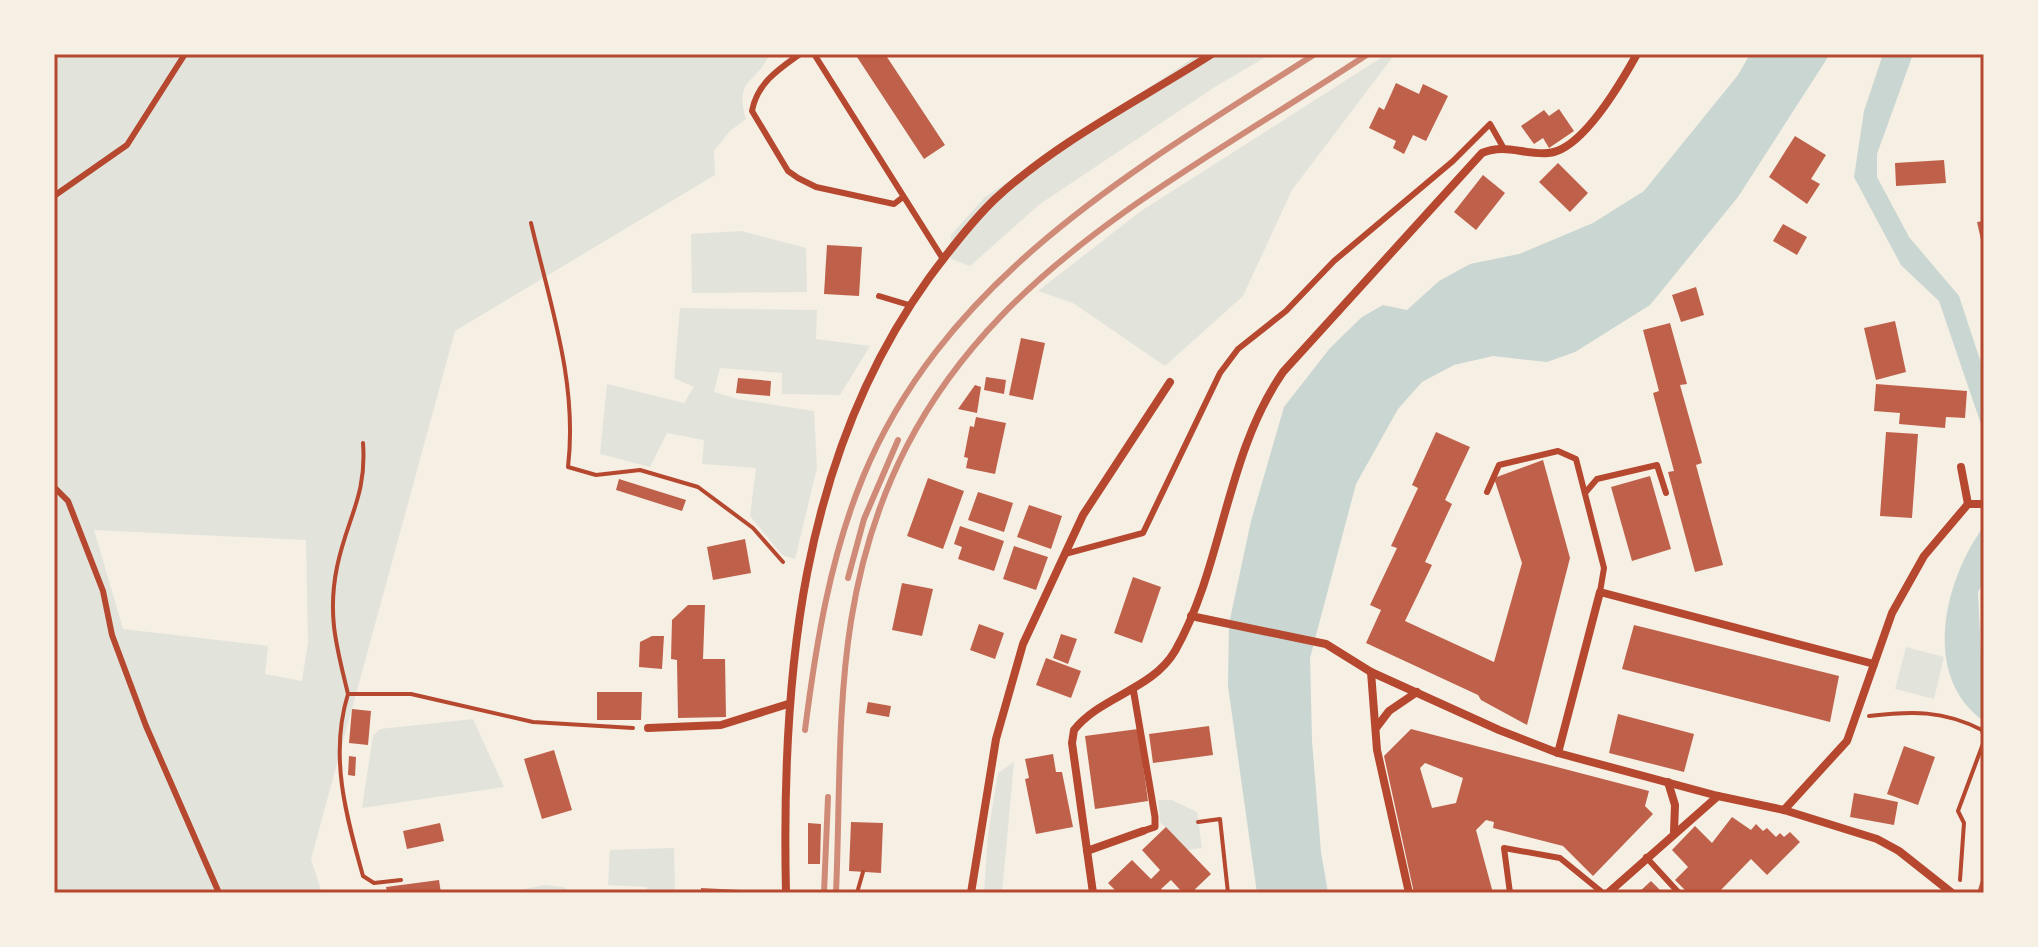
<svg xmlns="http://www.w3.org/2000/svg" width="2038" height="947" font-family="Manrope,sans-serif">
<rect width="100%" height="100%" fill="#f6efe4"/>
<g fill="#e2e4dc" fill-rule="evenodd">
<path d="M 54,54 L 769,54 C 759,83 733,77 746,119 L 730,131 L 714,151 L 715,175 L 455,331 L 311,859 L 322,893 L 54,893 ZM 94,530 L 306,540 L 308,642 L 302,681 L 265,674 L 268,646 L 123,629 Z"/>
<polygon points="1199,54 1271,54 1218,85 1040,204 970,266 951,259 951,235 985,197"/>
<polygon points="1387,54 1395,54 1292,190 1243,296 1165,366 1073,303 1038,291 1141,211"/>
<polygon points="741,231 806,248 807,292 692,293 691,234"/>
<polygon points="680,308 817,310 816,339 870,346 840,395 782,394 782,373 720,368 714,392 737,399 814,411 817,468 795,559 782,555 750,516 756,468 702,464 704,440 667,433 650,467 600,454 607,384 684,403 694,387 674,378"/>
<polygon points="1906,647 1944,657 1934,699 1895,689"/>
<polygon points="473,719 504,787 362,808 373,736 380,729"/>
<polygon points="1014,762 1002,893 984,893 988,835 998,773"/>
<polygon points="1158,800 1172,800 1197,812 1202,848 1188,850 1160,822"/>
<polygon points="674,848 675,893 647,893 647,887 608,885 610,850"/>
<polygon points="545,885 563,887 573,893 503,893"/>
</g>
<g fill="#c9d6d2">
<polygon points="1750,54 1830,54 1738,197 1650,305 1575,352 1547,362 1493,356 1454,365 1422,382 1398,409 1356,484 1310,658 1312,741 1321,852 1328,893 1257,893 1228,686 1229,624 1251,521 1284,407 1330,348 1362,317 1383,305 1407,310 1439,281 1470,264 1519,254 1593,223 1644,191 1738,75"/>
<polygon points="1883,54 1913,54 1877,154 1877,177 1909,237 1959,296 1984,372 1984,433 1939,301 1901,265 1854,177 1864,111"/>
<path d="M 1984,526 L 1984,582 L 1978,592 L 1984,721 C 1920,676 1945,579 1984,526 Z"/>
</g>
<g fill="#bf614a" fill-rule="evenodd">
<polygon points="855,54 885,54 945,145 924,159"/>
<polygon points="1396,83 1419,94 1423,84 1448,96 1426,141 1413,135 1404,154 1393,148 1396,141 1369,128 1379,107 1384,110"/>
<polygon points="1559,109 1574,131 1549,148 1543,138 1534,144 1521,126 1544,110 1549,116"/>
<polygon points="1795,136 1826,155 1811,179 1820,184 1807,204 1769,177"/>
<polygon points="1944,160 1946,183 1896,186 1895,163"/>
<polygon points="1558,163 1588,193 1570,212 1539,182"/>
<polygon points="1483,175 1505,193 1476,230 1454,212"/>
<polygon points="1984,221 1984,249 1983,249 1977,222"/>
<polygon points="1783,224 1807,237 1797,255 1773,241"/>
<polygon points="827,245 862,247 859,296 824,294"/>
<polygon points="1696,287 1704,315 1681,322 1672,295"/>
<polygon points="1895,321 1906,372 1876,380 1864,328"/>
<polygon points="1670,323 1687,384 1680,385 1702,463 1696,465 1723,565 1695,572 1668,472 1674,471 1653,393 1659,391 1643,330"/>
<polygon points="1021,338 1045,343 1033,400 1009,395"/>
<polygon points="986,377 1006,380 1004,394 984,390"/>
<polygon points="738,378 771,381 770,396 736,393"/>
<polygon points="1876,384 1967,391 1965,418 1946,417 1945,428 1899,424 1900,413 1874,411"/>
<polygon points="975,385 981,387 977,413 958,409"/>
<polygon points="976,417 1006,423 995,474 966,468 968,458 964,457 970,426 974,427"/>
<polygon points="1436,432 1470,447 1445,500 1452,504 1425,562 1432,565 1405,621 1494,662 1522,563 1494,478 1543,460 1570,558 1527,725 1481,700 1478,695 1366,643 1381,610 1370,605 1397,548 1391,546 1418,488 1412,485"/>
<polygon points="1886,432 1918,434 1912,518 1880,516"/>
<polygon points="1650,476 1671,549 1632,561 1611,487"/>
<polygon points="928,478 964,491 943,549 907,536"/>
<polygon points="619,479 686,500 682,511 616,490"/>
<polygon points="978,492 1013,503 1004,532 968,520"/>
<polygon points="1029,505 1062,516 1051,549 1017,537"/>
<polygon points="960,526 1004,541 994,571 958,559 962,547 954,544"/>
<polygon points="745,539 751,573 713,580 707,547"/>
<polygon points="1014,546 1048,557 1036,590 1003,579"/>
<polygon points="1133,577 1161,587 1142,643 1114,633"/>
<polygon points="902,583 933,589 922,636 892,630"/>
<polygon points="688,605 705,605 703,659 725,659 726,717 678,718 677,660 671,659 672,620"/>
<polygon points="979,624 1004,633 995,659 970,650"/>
<polygon points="1634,625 1839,676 1830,722 1622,669"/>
<polygon points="1061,634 1077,639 1068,664 1053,658"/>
<polygon points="652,636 664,636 662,669 639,667 640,642"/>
<polygon points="1046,658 1081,671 1071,698 1036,685"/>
<polygon points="597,692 642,692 641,720 597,720"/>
<polygon points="868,702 891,706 889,717 866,713"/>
<polygon points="352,709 371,711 368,745 349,743"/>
<polygon points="1618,714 1694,734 1684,772 1609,753"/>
<polygon points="1209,726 1213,755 1153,763 1149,734"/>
<polygon points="1138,729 1148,801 1095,809 1085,736"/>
<path d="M 1411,729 L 1649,791 L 1645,806 L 1653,814 L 1593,876 L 1563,846 L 1493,828 L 1494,822 L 1486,820 L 1476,830 L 1493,893 L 1414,893 L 1384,756 ZM 1425,763 L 1463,778 L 1456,803 L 1432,808 L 1420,768 Z"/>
<polygon points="1904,746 1935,757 1918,805 1887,794"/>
<polygon points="554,750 572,810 542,819 524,759"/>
<polygon points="1053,754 1056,772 1062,772 1073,827 1036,834 1025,779 1029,778 1025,759"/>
<polygon points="349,756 356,757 355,776 348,775"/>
<polygon points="1854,793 1898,802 1894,825 1850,817"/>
<polygon points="1732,817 1751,830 1756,824 1763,831 1767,828 1776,837 1780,833 1784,837 1790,832 1800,842 1767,875 1751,859 1718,893 1688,893 1675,880 1688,867 1672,850 1695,826 1712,843"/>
<polygon points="851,822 883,823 881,873 849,871"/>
<polygon points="440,823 444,841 407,849 403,831"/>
<polygon points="808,823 821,824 820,864 808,864"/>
<polygon points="1166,827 1211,874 1191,893 1183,893 1171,880 1161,889 1164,893 1118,893 1108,883 1132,860 1151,879 1160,870 1142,850"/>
<polygon points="1983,874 1984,893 1977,893"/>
<polygon points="439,880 441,893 387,893 386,887"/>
<polygon points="1651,881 1663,893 1638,893"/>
<polygon points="701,888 740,890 740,893 701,893"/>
</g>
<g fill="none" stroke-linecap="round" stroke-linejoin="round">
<g stroke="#b5482f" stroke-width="4">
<path d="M 531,223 C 550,304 578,383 568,467 L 596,475 L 640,470 L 698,487 L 753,528 L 783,562"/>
<path d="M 348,694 C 337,648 327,616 337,567 C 347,518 367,496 363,443"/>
<path d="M 1869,716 C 1912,711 1943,710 1982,730 L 1984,738"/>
<polyline points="1198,822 1220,819 1228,893"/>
<path d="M 401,880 L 374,883 L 363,876 C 346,816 329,755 348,694 L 411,694 L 533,722 L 633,728"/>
<polyline points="1960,880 1964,823 1958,811 1984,741"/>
<polyline points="857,893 863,872"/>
</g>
<g stroke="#b5482f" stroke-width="6">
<path d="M 800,54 C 779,69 757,83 752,111 L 788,171 L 798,178 L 816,187 L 894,204 L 903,197"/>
<polyline points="814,54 943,259"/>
<polyline points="54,196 127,145 185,54"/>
<polyline points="879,296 909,305"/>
<polyline points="54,487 68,501 103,591 112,635 146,726 219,893"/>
<polyline points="1487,492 1499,465 1558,451 1576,459 1604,568 1600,592"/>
<polyline points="1585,493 1597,479 1657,465 1666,493"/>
<polyline points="1065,554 1143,533 1220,373 1238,349 1286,311 1334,261 1453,161 1490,124 1503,147"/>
<polyline points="1646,857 1679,893"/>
<polyline points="1510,893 1504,848 1560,858 1603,893"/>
</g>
<polyline stroke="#b5482f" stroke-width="7" points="1133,688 1155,817 1155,827 1143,831"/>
<g stroke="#b5482f" stroke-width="8">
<polyline points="1961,467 1968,504"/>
<polyline points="1191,616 1326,644 1371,672 1499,730 1558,753 1718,796 1784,810 1877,839 1899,851 1952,893"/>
<polyline points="1371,672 1377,750 1409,893"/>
<polyline points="648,728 721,725 788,704"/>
<polyline points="1376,728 1389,711 1417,692"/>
<polyline points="1558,753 1600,592 1874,664"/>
<polyline points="1668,782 1675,805 1674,832"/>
<polyline points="1784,810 1847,741 1892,613 1924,556 1968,504 1984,504"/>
<polyline points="1087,851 1143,831"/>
<path d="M 786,893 C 781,679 800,457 929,278 C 949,251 971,222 995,199 C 1058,141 1140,100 1212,54"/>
<polyline points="971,893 996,739 1023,644 1083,515 1170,382"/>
<path d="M 1093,893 L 1072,743 L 1074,730 C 1101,696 1152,690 1175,651 C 1223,567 1225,456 1283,372 L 1482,153 C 1506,143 1523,155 1548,153 C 1582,151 1622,81 1637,54"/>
<polyline points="1608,893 1718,796"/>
</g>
<g stroke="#cf8b77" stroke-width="6">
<polyline points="848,578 864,519 898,440"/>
<path d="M 805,730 C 816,644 830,557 863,477 C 946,275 1140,166 1315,54"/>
<polyline points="824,893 828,797"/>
<path d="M 836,893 C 840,803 837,710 851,621 C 901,309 1132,210 1368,54"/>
</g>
</g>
<rect width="2038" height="947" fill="none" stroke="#f6efe4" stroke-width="112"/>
<rect x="56" y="56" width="1926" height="835" fill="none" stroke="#b5482f" stroke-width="3"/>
</svg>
